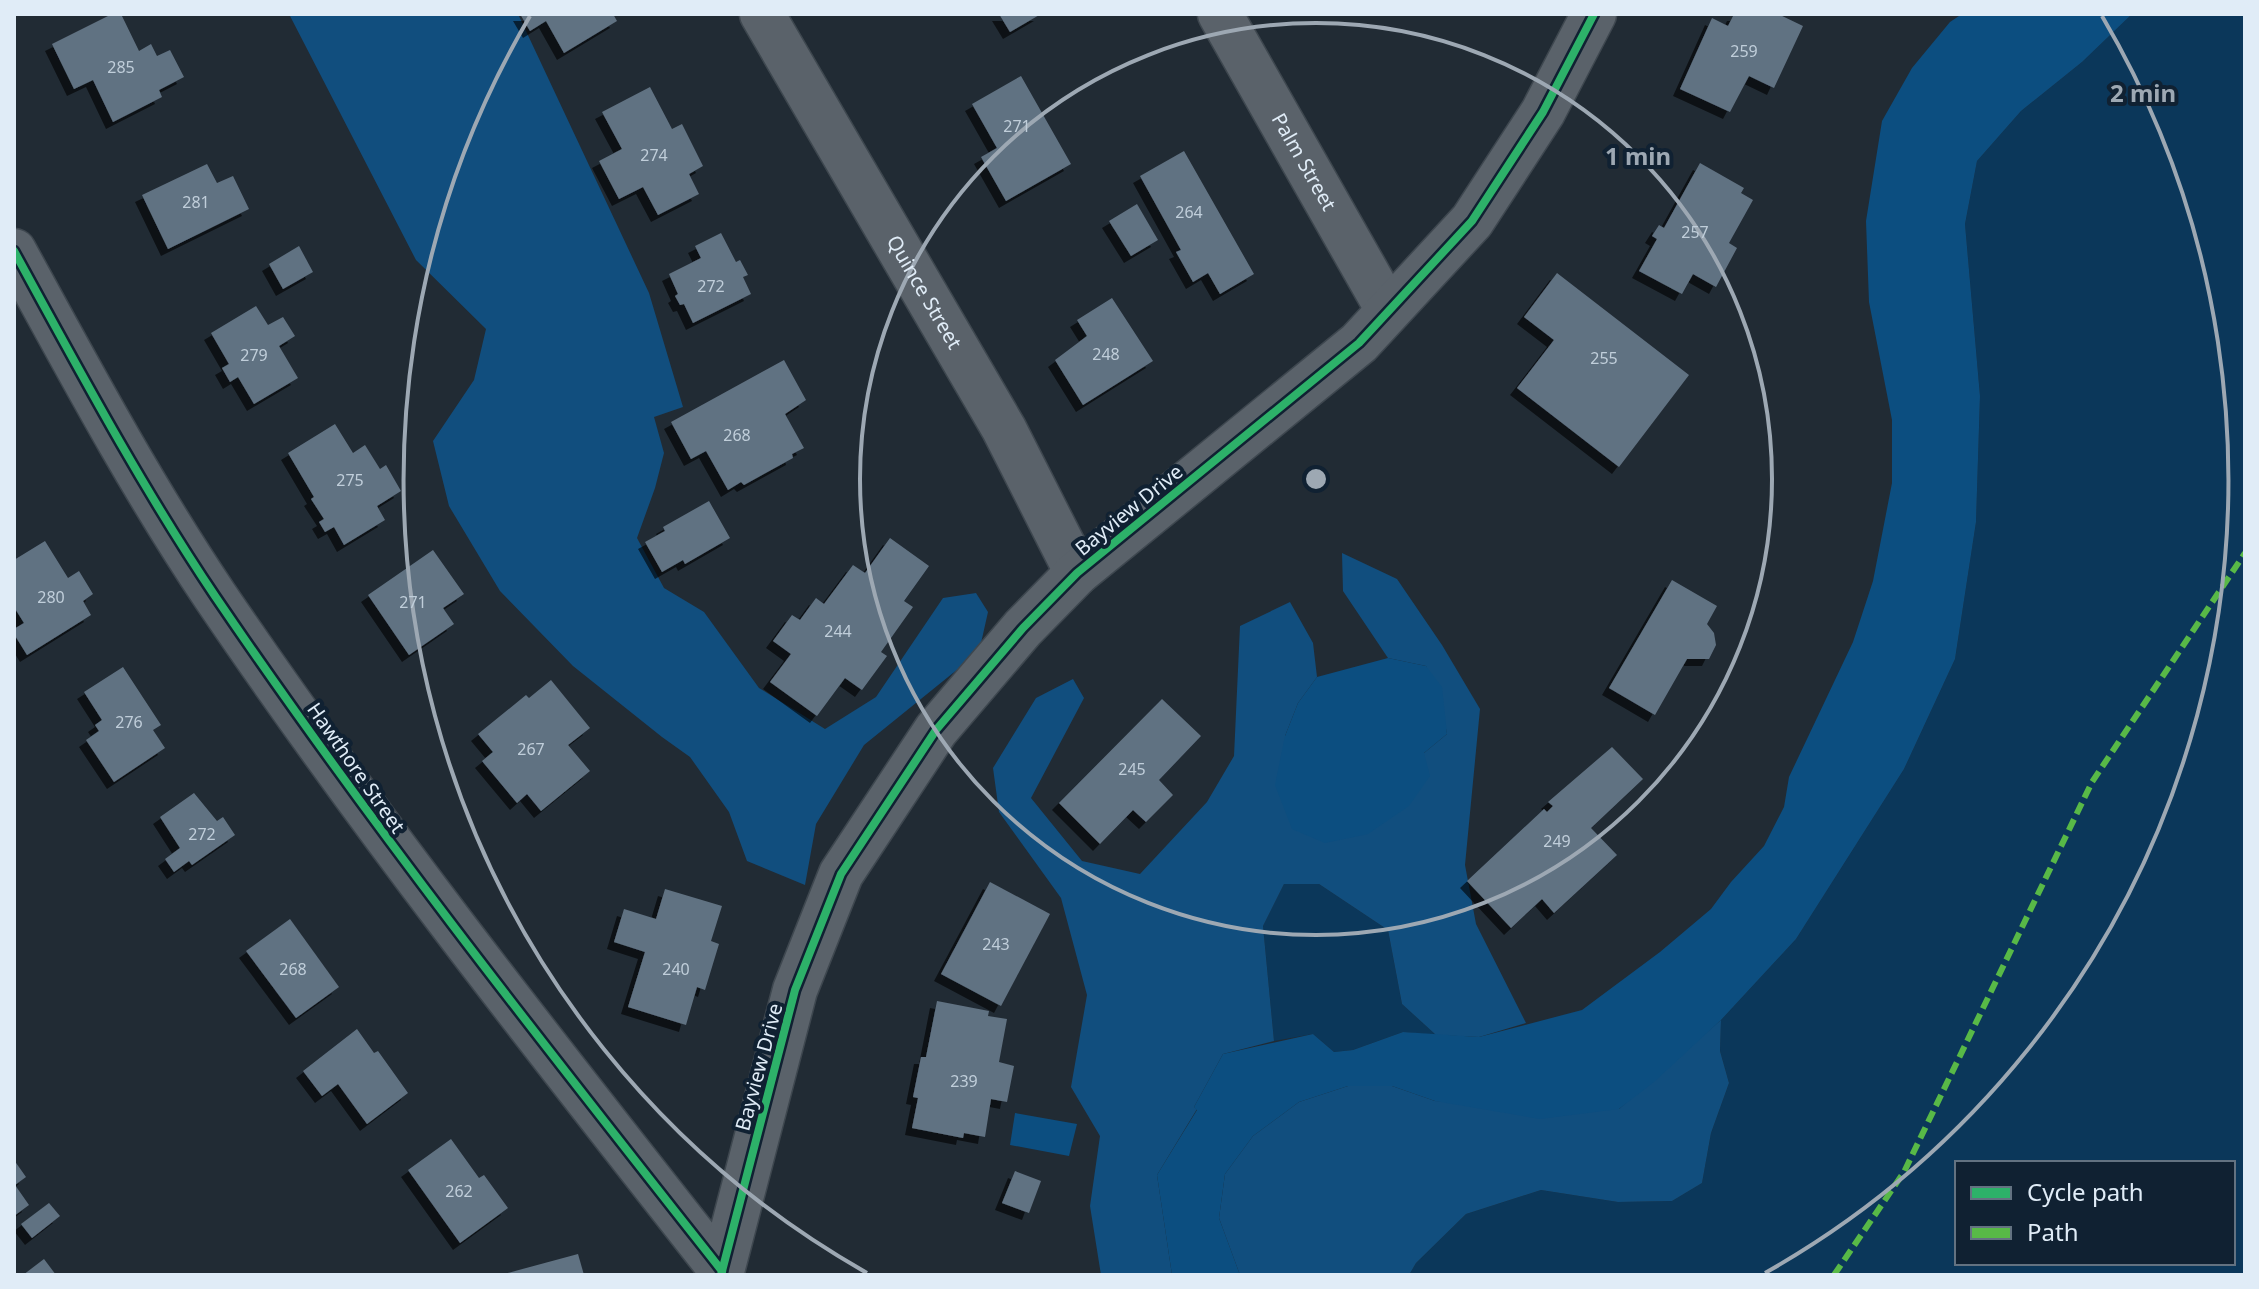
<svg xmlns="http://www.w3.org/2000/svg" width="2259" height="1289" font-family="'Noto Sans',sans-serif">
<defs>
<filter id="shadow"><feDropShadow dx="-7" dy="7" stdDeviation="0" flood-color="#0009"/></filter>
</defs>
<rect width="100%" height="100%" fill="#212b34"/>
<g fill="#0b375a" fill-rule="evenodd">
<path d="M 2132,14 L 2245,14 L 2245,1275 L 1409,1275 L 1416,1263 L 1466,1214 L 1541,1190 L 1618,1202 L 1672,1201 L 1702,1183 L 1711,1133 L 1729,1083 L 1720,1051 L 1721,1020 L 1796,939 L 1904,769 L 1955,659 L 1976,522 L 1980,396 L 1965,224 L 1977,161 L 2021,111 L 2082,62 ZM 1957,1163 L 2233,1163 L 2233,1263 L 1957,1263 Z"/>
<polygon points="1284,884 1319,884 1388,930 1402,1004 1436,1035 1403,1032 1353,1050 1334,1052 1313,1034 1274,1041 1263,926"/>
</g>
<g fill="#114e7e">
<polygon points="289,14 518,14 649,293 683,407 654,417 664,453 655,488 637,538 664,588 704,612 759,688 825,729 876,697 943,598 976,593 988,612 979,652 864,745 816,824 805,885 747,861 729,812 690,757 662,737 573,666 500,591 449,506 433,441 474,380 486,329 416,260"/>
<polygon points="1342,553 1397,579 1442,645 1480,709 1465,865 1476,924 1526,1023 1479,1037 1436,1035 1402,1004 1388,930 1319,884 1284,884 1263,926 1274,1041 1223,1054 1194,1107 1197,1109 1157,1175 1172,1275 1101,1275 1090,1206 1100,1136 1071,1087 1087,995 1061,898 999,812 993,768 1036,698 1073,679 1084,698 1031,798 1082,861 1140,874 1207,802 1234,756 1240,626 1290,602 1313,643 1317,677 1298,703 1285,736 1424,753 1447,734 1443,712 1426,666 1388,658 1343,591"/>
<polygon points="1721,1020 1720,1051 1729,1083 1711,1133 1702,1183 1672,1201 1618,1202 1541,1190 1466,1214 1416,1263 1409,1275 1240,1275 1219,1218 1225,1174 1253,1136 1299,1102 1348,1086 1392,1086 1435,1101 1619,1109"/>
</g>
<g fill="#0c4e80">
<polygon points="1962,14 2132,14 2082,62 2021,111 1977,161 1965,224 1980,396 1976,522 1955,659 1904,769 1796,939 1721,1020 1654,1082 1619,1109 1540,1119 1435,1101 1392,1086 1348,1086 1299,1102 1253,1136 1225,1174 1219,1218 1240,1275 1172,1275 1157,1175 1197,1110 1194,1107 1223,1054 1313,1034 1334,1052 1353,1050 1403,1032 1479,1037 1582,1010 1660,952 1711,909 1731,882 1764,846 1784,807 1789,777 1853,642 1873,581 1892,483 1892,420 1869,302 1866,221 1882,121 1912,68 1950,22"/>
<polygon points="1388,658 1426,666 1442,687 1447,734 1424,753 1430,776 1409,806 1368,834 1325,843 1292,829 1275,785 1285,736 1298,703 1317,677"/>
<polygon points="1015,1113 1077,1124 1069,1156 1010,1145"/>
</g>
<g fill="#617282" filter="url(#shadow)">
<polygon points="112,14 121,14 139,51 151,44 157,56 170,50 184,77 159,90 162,97 113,122 93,80 74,89 52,44"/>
<polygon points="520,14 613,14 617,21 564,53 546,21 530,31"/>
<polygon points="999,14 1041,14 1010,32"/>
<polygon points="1734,14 1778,14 1803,26 1774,88 1749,76 1730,112 1680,89 1712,18 1728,26"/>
<polygon points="1021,76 1071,164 1006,201 981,157 997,148 972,104"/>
<polygon points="650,87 672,129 682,124 703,166 689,174 699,194 658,215 643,187 619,199 599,161 622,149 602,112"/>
<polygon points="1184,151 1254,274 1220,294 1208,273 1193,282 1176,252 1181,250 1140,176"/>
<polygon points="1700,163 1744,188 1741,193 1753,200 1729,243 1737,248 1716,287 1693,274 1682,294 1639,271 1657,239 1652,236 1659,225 1664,228"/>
<polygon points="207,164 217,183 233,176 249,209 168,249 142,195"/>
<polygon points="1137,204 1158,240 1131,256 1109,221"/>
<polygon points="721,233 736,262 740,260 748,275 743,277 751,294 693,323 684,304 680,305 675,296 678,294 669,274 701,258 695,246"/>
<polygon points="299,246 313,272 283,289 269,264"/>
<polygon points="1557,273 1689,375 1619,467 1517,388 1554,340 1524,317"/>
<polygon points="1112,298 1153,361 1083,405 1055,360 1087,336 1077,320"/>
<polygon points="256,306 268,325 283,317 295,336 279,346 298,378 254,404 238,377 230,382 222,368 229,364 211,333"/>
<polygon points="784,360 806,400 785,414 804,448 792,454 793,458 744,485 741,482 728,490 706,451 691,459 671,422"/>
<polygon points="335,424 353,453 365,445 380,469 386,465 401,491 377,506 385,520 344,545 334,527 325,532 319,522 324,519 311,499 314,497 288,453"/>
<polygon points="709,501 730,538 685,564 683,560 662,572 645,542 665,531 663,527"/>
<polygon points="890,538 929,566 904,601 913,607 881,652 887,656 862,690 845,678 817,716 770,682 791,654 773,641 792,615 800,620 816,598 824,604 853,565 865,573"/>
<polygon points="45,541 68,578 79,571 93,594 83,601 91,615 27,655 14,634 14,629 24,623 14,607 14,560"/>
<polygon points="433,550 464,594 443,608 454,624 409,655 368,595"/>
<polygon points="1672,580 1717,606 1707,624 1714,633 1716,645 1709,659 1687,659 1655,715 1609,688"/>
<polygon points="123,667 161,725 153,730 165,748 114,782 86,740 99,731 95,725 102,720 84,692"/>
<polygon points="551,680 590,728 568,745 590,771 541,811 527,794 517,803 482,761 493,752 478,734 526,695 529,698"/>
<polygon points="1162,699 1201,736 1159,780 1173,795 1146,822 1133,810 1100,844 1059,803"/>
<polygon points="1612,747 1643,779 1591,828 1617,855 1554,913 1542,899 1511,928 1467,881 1544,809 1547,812 1553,806 1548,802"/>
<polygon points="194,793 217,821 223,817 235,835 192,865 189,861 174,872 165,859 180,848 160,817"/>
<polygon points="990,882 1050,914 1001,1006 941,974"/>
<polygon points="665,889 722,906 711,941 719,944 705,990 697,987 686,1025 628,1007 645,952 614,942 624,909 656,919"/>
<polygon points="290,919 339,987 296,1018 246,951"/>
<polygon points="937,1001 989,1011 988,1016 1007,1019 999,1062 1014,1066 1007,1102 991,1099 985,1137 964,1133 963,1138 912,1128 918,1098 913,1097 921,1057 926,1057"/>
<polygon points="357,1029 374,1053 378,1051 408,1093 367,1124 338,1084 322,1096 303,1071"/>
<polygon points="451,1139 479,1178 484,1175 508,1208 460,1243 408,1170"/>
<polygon points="14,1160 26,1177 15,1185 29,1205 14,1216"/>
<polygon points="1015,1171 1041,1181 1029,1213 1002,1203"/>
<polygon points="49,1203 60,1216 32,1238 21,1224"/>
<polygon points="578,1254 584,1275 504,1275 504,1274"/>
<polygon points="44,1259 56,1275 23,1275"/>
</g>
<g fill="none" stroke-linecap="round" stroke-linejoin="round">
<defs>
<g id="minor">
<path id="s1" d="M 762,14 L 1004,429 L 1077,573"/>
<path id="s2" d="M 1220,14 L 1388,310"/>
<path d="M 14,251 C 78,368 141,486 215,596 C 373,829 548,1050 722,1271"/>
<polyline points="721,1275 795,990 841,874 936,730 1023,628 1077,573 1359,343 1472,221 1543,112 1594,14"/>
</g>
</defs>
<use href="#minor" stroke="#3e474f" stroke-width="47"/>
<use href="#minor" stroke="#5a626a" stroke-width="44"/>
<polyline stroke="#58b947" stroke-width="6" stroke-dasharray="12 6" stroke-linecap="butt" points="1834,1275 1904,1172 2092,782 2245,553"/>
<defs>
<g id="cycleway">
<path d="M 14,251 C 78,368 141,486 215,596 C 373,829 548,1050 722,1271"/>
<polyline points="721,1275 795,990 841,874 936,730 1023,628 1077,573 1359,343 1472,221 1543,112 1594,14"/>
</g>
</defs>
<use href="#cycleway" stroke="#102132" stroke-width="13"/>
<use href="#cycleway" stroke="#2db169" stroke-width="8"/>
</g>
<g fill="none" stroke="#9da8b3" stroke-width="4">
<circle cx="1316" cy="479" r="456"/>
<path d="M867 1273A912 912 0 0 1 530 16M2102 16A912 912 0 0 1 1765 1273"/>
</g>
<g text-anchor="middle" stroke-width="8" stroke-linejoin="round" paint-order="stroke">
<g font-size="16" fill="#c0ceda">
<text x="1744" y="57">259</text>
<text x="121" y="73">285</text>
<text x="1017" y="132">271</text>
<text x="654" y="161">274</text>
<text x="196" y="208">281</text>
<text x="1189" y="218">264</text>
<text x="1695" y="238">257</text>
<text x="711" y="292">272</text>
<text x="1106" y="360">248</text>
<text x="254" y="361">279</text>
<text x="1604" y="364">255</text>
<text x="737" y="441">268</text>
<text x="350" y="486">275</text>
<text x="51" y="603">280</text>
<text x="413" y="608">271</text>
<text x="838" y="637">244</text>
<text x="129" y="728">276</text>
<text x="531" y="755">267</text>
<text x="1132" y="775">245</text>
<text x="202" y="840">272</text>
<text x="1557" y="847">249</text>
<text x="996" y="950">243</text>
<text x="293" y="975">268</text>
<text x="676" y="975">240</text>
<text x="964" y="1087">239</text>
<text x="459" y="1197">262</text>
</g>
<g font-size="20" fill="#e0ecf7" stroke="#102132">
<text dy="7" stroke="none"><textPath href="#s2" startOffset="170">Palm Street</textPath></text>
<text dy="7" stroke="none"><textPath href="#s1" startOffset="322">Quince Street</textPath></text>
<text transform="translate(1129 510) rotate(-39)" y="7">Bayview Drive</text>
<text transform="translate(356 768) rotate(55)" y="7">Hawthore Street</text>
<text transform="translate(759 1067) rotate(-75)" y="7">Bayview Drive</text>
</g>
</g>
<circle cx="1316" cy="479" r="12" fill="#9da8b3" stroke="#102132" stroke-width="4"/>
<g font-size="24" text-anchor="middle" font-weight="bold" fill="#9da8b3" stroke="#102132" stroke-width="8" stroke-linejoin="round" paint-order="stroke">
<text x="2143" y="102">2 min</text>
<text x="1638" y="165">1 min</text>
</g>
<rect width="2259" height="1289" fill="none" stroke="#e0ecf7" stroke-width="32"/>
<rect x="1955" y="1161" width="280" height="104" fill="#102132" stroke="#637281" stroke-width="2"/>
<rect x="1971" y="1187" width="40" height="12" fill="#2db169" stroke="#637281" stroke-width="2"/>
<text x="2027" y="1201" font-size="24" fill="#e0ecf7">Cycle path</text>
<rect x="1971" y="1227" width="40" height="12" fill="#58b947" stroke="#637281" stroke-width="2"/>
<text x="2027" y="1241" font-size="24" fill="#e0ecf7">Path</text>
</svg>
